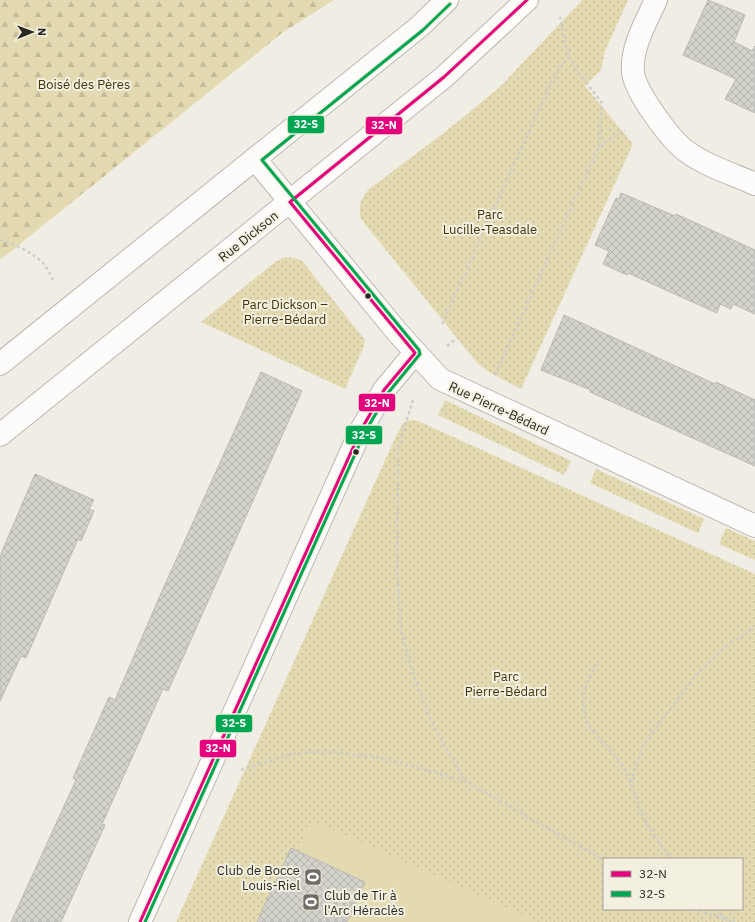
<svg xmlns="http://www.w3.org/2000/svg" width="755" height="922" font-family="'IBM Plex Sans',sans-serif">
<defs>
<pattern id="grass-dots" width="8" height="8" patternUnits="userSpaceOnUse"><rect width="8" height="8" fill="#e4dab1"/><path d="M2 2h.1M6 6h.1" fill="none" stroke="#c4bb98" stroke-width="1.8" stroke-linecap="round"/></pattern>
<pattern id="forest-firs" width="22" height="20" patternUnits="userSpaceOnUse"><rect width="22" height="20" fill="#e4dab1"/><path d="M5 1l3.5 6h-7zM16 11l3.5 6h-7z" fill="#c4bb98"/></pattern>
<pattern id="building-cross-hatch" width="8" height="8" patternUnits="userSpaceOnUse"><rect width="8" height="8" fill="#d3d2cb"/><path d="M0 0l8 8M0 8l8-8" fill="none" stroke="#b5b4ae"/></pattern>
</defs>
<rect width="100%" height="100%" fill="#f0ede5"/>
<g fill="url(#grass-dots)" fill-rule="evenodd">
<path d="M 582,0 L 628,0 L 605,51 L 601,70 L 585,86 L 633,144 L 521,389 L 489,372 L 477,363 L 361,219 C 358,207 360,200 368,190 L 445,132 L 500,87 Z"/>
<polygon points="285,257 294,258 302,261 365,340 364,346 345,389 201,322 275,262"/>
<polygon points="445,400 571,461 564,475 438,415"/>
<path d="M 410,420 L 418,421 L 755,574 L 755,922 L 176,922 L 397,434 L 403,423 ZM 604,859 L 742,859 L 742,909 L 604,909 Z"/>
<polygon points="596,469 704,519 698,533 590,483"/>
<polygon points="726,528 755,541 755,560 719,544"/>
</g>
<polygon fill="url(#forest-firs)" points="0,0 334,0 282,33 0,260"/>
<polygon fill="#e4dab1" points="312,820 539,922 347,922 365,882 298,852"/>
<g fill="url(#building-cross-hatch)" stroke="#bbb9b4">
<polygon points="708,0 745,15 734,42 752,51 755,46 755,113 725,99 736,79 683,55"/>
<polygon points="621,193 675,216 676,214 755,250 755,314 733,304 731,309 720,304 717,313 628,273 627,275 603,264 609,251 595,245 616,198 619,199"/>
<polygon points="564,315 715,384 716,382 755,400 755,466 590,392 591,390 541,370"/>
<polygon points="261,372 302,391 168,691 163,689 102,824 105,825 61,922 11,922 76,780 73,778 109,697 115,700 162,591"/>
<polygon points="35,474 94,500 89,509 94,511 81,541 78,539 26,658 21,656 0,701 0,556"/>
<polygon points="291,848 365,882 347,922 257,922"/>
</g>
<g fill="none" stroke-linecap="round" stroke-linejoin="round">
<defs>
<g id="street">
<path d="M 656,0 C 646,22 631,47 633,72 C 635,92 670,139 686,151 C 706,166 733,174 755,184"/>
<polyline points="255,159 398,333 440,379 755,526"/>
<polyline points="140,922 361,430 384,390 415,353"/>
</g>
<g id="secondary">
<polyline points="0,364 420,26 447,0"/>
<polyline points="0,435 444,77 527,0"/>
</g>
</defs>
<use href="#street" stroke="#bab8b2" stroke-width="24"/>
<use href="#secondary" stroke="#bab8b2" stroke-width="24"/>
<g stroke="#cdcdc9" stroke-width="2.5" stroke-dasharray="3 3" stroke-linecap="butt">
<polyline points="599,146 625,130"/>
<path d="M 0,240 C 14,244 32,252 43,263 C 47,268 50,274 53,280"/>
<polyline points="442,324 550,85 561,65 570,57"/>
<polyline points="447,346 456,339"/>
<polyline points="495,375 599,146 602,103 573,65 566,48 560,17"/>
<polyline points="413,400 398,448 397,569 401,631 414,677 433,725 465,781"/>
<path d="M 596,664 C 589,678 581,694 584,710 C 587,733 608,745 620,762 C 632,779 635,800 644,818 C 651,832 662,847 671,859"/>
<polyline points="241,770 292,754 313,752 335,752 383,758 465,781 604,860"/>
<polyline points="631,782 643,745 696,675 722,649 755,627"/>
<polyline points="692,909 735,922"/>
<polyline points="715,909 726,920"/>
</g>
<use href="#street" stroke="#fdfcfb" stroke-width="22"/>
<use href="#secondary" stroke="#fdfcfb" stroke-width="22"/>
<defs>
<polyline id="bus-1" points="140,922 361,430 384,390 415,353 290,202 444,77 527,0"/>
<polyline id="bus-2" points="145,922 365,432 388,393 420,354 419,350 262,160 423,30 450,4"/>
</defs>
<use href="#bus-1" stroke="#f4f0e1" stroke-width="6"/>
<use href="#bus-2" stroke="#f4f0e1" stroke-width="6"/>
<use href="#bus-1" stroke="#e5007d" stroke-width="3"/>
<use href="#bus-2" stroke="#00a651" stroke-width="3"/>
</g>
<defs>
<symbol id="stadium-square" viewBox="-11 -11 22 22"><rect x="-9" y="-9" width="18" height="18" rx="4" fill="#6f6d66" stroke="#f4f0e1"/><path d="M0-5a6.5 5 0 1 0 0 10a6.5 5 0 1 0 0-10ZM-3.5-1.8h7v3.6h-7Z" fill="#fff"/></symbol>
</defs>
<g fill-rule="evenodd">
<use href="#stadium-square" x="303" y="867" width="20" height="20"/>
<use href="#stadium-square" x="301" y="892" width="20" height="20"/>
</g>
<g fill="#292822" stroke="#f4f0e1" stroke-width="1.5">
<circle cx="368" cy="296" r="3.5"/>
<circle cx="356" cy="452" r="3.5"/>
</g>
<g text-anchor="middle" stroke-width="4" stroke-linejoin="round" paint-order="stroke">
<g font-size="13" fill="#403608" stroke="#f4f0e1">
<text x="84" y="89">Boisé des Pères</text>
<text x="490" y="219">Parc<tspan x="490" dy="15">Lucille-Teasdale</tspan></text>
<text x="285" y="309">Parc Dickson –<tspan x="285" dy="15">Pierre-Bédard</tspan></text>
<text x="506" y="681">Parc<tspan x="506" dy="15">Pierre-Bédard</tspan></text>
</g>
<g font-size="13" fill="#292822" stroke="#f4f0e1">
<text transform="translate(248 236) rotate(-39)" y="5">Rue Dickson</text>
<text transform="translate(499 408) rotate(25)" y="5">Rue Pierre-Bédard</text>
</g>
<g font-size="13" fill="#292822" stroke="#f4f0e1" text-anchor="end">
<text x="300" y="875">Club de Bocce<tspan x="300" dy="15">Louis-Riel</tspan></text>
<text x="324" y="900" text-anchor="start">Club de Tir à<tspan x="324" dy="15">l'Arc Héraclès</tspan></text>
</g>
</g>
<g stroke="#f4f0e1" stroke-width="1.5">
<rect x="287" y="115" width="38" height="19" rx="4" fill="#00a651"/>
<rect x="365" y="116" width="38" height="19" rx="4" fill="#e5007d"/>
<rect x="358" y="393" width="38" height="19" rx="4" fill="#e5007d"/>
<rect x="345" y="425" width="38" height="20" rx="4" fill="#00a651"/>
<rect x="215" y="714" width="38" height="19" rx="4" fill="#00a651"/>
<rect x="199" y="739" width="38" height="19" rx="4" fill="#e5007d"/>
</g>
<g font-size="11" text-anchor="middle" font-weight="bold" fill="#fff">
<text x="306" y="128">32-S</text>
<text x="384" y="129">32-N</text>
<text x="377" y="407">32-N</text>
<text x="364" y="439">32-S</text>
<text x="234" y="727">32-S</text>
<text x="218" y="752">32-N</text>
</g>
<rect x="603" y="858" width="140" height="52" fill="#f4f0e1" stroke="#a3a095"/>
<rect x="611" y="871" width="20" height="6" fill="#e5007d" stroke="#a3a095"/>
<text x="639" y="878" font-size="12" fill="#292822">32-N</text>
<rect x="611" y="891" width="20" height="6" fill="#00a651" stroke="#a3a095"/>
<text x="639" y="898" font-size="12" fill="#292822">32-S</text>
<g transform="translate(32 32) rotate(89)" stroke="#f4f0e1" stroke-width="3" paint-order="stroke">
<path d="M0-3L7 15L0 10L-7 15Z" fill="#292822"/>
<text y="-6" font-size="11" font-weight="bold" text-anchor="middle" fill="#292822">N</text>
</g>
</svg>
